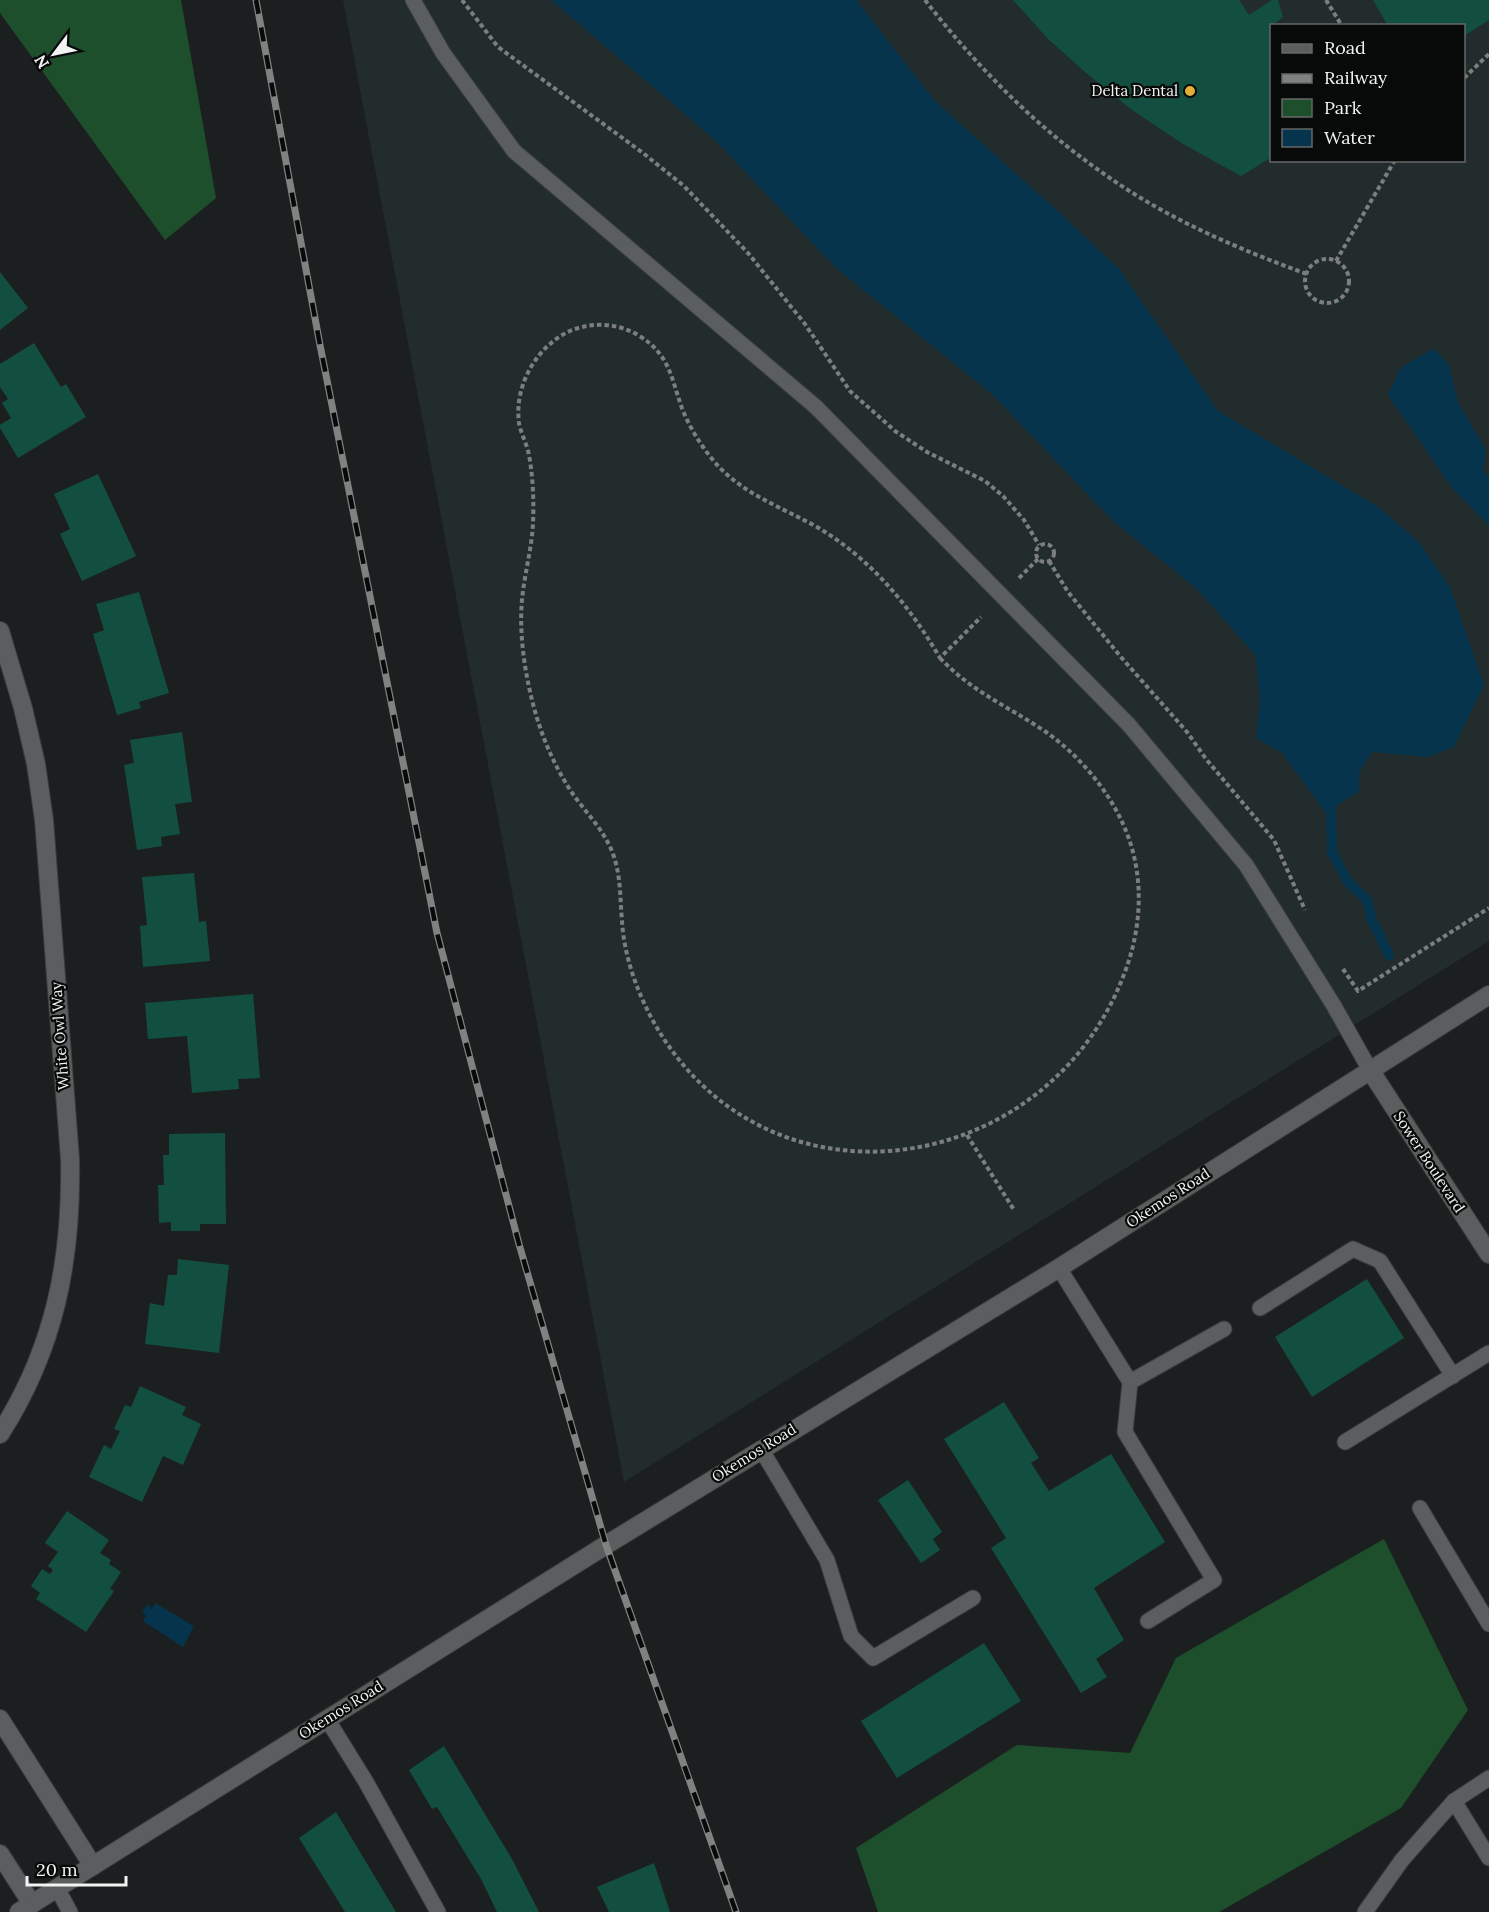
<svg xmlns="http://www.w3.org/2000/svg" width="1489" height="1912" font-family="Lora,serif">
<rect width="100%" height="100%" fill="#1c1f1f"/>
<path fill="#222c2c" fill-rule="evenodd" d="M 343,0 L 1489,0 L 1489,941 L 624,1482 ZM 1272,26 L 1464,26 L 1464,160 L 1272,160 Z"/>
<g fill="#1e4f2d">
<polygon points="0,0 181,0 216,198 165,240 0,13"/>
<polygon points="1384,1539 1468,1710 1401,1808 1219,1912 878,1912 856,1848 1017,1745 1130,1753 1176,1658"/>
</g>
<g fill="#06344d">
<polygon points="551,0 856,0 935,101 1061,214 1119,269 1218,411 1378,507 1419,542 1450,587 1484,685 1454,747 1428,757 1372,752 1359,773 1359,792 1325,812 1282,753 1256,738 1260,701 1256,656 1197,589 1113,521 992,394 836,268 714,139"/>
<polygon points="1434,348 1449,365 1458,402 1486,450 1483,470 1489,478 1489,526 1452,488 1388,395 1400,368"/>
<polygon points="155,1603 194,1626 183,1647 143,1621 146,1616 142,1611 148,1604 152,1609"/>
</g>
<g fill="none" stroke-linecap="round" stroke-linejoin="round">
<polyline stroke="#06344d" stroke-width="10" points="1331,808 1332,852 1348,882 1367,900 1372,920 1389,955"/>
</g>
<g fill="#134f41">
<polygon points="1013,0 1239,0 1249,15 1272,0 1278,0 1283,17 1272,26 1272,157 1241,176 1183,144 1132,110 1085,72 1048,39"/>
<polygon points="1373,0 1489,0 1489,20 1464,36 1464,26 1388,26"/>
<polygon points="0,272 28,308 0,330"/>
<polygon points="34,343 61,387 66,384 86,417 18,458 0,428 0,425 11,418 2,403 8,399 0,387 0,364"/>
<polygon points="98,474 136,556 82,581 60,534 70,529 54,494"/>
<polygon points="139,592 169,693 139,702 141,708 117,715 93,634 104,630 96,604"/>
<polygon points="182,732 192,802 175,804 180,834 161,837 162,846 137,850 124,765 134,763 130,740"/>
<polygon points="194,873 199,922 206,921 210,961 143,967 140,926 147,925 142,877"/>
<polygon points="253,994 260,1078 238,1079 239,1089 192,1093 187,1036 148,1039 145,1003"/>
<polygon points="225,1133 226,1224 200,1224 200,1231 171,1231 171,1222 159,1223 158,1185 164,1185 163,1155 169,1155 169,1134"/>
<polygon points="178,1259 229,1265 219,1353 145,1344 150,1303 164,1306 168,1275 177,1275"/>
<polygon points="1367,1279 1404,1338 1312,1397 1275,1337"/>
<polygon points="140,1386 186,1407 182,1415 201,1424 183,1465 163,1456 142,1502 89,1477 104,1445 111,1449 120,1431 114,1429 125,1405 131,1407"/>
<polygon points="1004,1402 1039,1458 1031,1463 1049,1491 1111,1454 1165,1542 1094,1588 1124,1640 1096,1659 1107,1677 1081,1693 991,1548 1006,1538 944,1439"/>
<polygon points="908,1480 942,1532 933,1539 940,1550 921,1563 878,1500"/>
<polygon points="67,1511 109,1540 100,1553 111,1560 109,1564 121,1572 110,1589 114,1591 86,1632 36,1599 40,1593 31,1586 42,1569 50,1574 53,1570 48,1566 58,1552 45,1543"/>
<polygon points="984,1643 1021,1701 897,1778 861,1721"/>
<polygon points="444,1746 512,1859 539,1912 497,1912 481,1879 437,1807 432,1809 409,1770"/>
<polygon points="336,1812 396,1912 345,1912 299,1838"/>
<polygon points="654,1863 670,1912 609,1912 597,1887"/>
</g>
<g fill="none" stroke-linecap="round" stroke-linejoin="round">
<defs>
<g id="lane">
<polyline points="413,0 443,53 514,151 816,407 1129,725 1246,865 1334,1006 1370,1070"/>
<polyline points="1059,1268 1130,1382 1125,1432 1214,1580 1148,1621"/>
<polyline points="1260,1308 1353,1249 1380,1261 1453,1376"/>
<polyline points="1130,1382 1224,1329"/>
<polyline points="1345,1442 1489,1353"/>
<polyline points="761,1449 827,1560 851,1636 873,1658 973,1598"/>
<polyline points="1420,1508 1489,1624"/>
<polyline points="327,1719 366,1782 438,1912"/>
<polyline points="1454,1801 1489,1858"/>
<polyline points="57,1888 70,1912"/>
<polyline points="1365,1912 1402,1860 1454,1801 1489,1778"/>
</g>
<g id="street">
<path d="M 0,631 L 23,708 L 36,764 L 44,820 L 70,1159 C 72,1260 55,1348 0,1434"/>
<polyline points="1370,1070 1489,1254"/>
<polyline points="0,1719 93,1866"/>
<polyline points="0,1854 32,1904"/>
</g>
<polyline id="secondary" points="19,1912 606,1545 1059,1268 1489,995"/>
</defs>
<use href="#lane" stroke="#3b3d3c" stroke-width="17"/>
<use href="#street" stroke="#3b3d3c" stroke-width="20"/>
<use href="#secondary" stroke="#3b3d3c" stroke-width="20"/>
<g stroke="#7d7f7f" stroke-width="4" stroke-dasharray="4.5 3" stroke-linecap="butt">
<polyline points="462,0 498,47 643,153 684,186 748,253 805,324 850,391 895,431 927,452 985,481 1003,496 1024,520 1039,545"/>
<path d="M 925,0 C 977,67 1037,128 1107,176 C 1168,219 1238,249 1307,274"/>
<polyline points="1326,0 1342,26"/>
<polyline points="1464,78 1489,54"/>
<circle cx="1327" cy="281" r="22"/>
<polyline points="1336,261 1395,160"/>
<circle cx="1045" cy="553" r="9"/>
<polyline points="1049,561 1068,592 1120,656 1187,732 1206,759 1274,840 1305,910"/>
<polyline points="1019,578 1038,559"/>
<path d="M 940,658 C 971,691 1007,706 1043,730 C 1076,752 1107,788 1123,824 C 1144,870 1143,922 1126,969 C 1051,1179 764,1224 652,1019 C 636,989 624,955 622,921 C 620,898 621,876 613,854 C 605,832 589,816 575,797 C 551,763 536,723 528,682 C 522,653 519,620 523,591 C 526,568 532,546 533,523 C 534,501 533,477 529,455 C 527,444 521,434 519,423 C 514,385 537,345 572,330 C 594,322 617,323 638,335 C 671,355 671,379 683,411 C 692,432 705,452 720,468 C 748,496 783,508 817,527 C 871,559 909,605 940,658 L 981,617"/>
<polyline points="1343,969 1358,991 1489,908"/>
<polyline points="967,1135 1014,1210"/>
</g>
<use href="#lane" stroke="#5b5e5e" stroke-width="15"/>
<use href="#street" stroke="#5b5e5e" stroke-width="18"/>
<use href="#secondary" stroke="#5b5e5e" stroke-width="18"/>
<defs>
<polyline id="rail" points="256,0 320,345 437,933 519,1244 606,1545 736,1912"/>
</defs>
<use href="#rail" stroke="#808282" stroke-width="7"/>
<use href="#rail" stroke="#080909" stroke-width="4.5" stroke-dasharray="14" stroke-linecap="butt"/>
</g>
<circle fill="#e2af34" stroke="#080909" stroke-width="2" cx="1190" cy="91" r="6"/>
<g text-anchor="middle" stroke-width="4.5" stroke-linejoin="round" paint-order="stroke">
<g font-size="15" fill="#f2f4f3" stroke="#080909" text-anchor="end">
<text x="1178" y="96">Delta Dental</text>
</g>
<g font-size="15" fill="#f2f4f3" stroke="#080909">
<text transform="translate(60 1036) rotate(-94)" y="5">White Owl Way</text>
<text transform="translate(1429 1162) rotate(57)" y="5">Sower Boulevard</text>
<text transform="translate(1168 1198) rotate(-33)" y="5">Okemos Road</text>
<text transform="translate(754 1453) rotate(-32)" y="5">Okemos Road</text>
<text transform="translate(341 1710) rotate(-32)" y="5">Okemos Road</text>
</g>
</g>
<rect x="1270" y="24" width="195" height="138" fill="#080909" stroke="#666767" stroke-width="1.5"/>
<rect x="1282" y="44" width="30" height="9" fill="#5b5e5e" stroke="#666767" stroke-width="1.5"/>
<text x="1324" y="54" font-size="18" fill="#f2f4f3">Road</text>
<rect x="1282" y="74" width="30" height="9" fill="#808282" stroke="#666767" stroke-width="1.5"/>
<text x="1324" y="84" font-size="18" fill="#f2f4f3">Railway</text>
<rect x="1282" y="99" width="30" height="18" fill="#1e4f2d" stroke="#666767" stroke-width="1.5"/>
<text x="1324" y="114" font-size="18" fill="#f2f4f3">Park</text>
<rect x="1282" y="129" width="30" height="18" fill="#06344d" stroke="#666767" stroke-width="1.5"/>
<text x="1324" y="144" font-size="18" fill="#f2f4f3">Water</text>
<g transform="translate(54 54) rotate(238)" stroke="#080909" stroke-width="4.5" paint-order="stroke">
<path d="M0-4.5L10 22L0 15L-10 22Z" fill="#f2f4f3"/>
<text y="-9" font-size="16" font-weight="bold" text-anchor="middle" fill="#f2f4f3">N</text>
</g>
<path d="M27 1876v9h99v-9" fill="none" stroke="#f2f4f3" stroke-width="3"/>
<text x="36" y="1876" font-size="18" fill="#f2f4f3" stroke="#080909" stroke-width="4.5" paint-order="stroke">20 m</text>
</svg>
